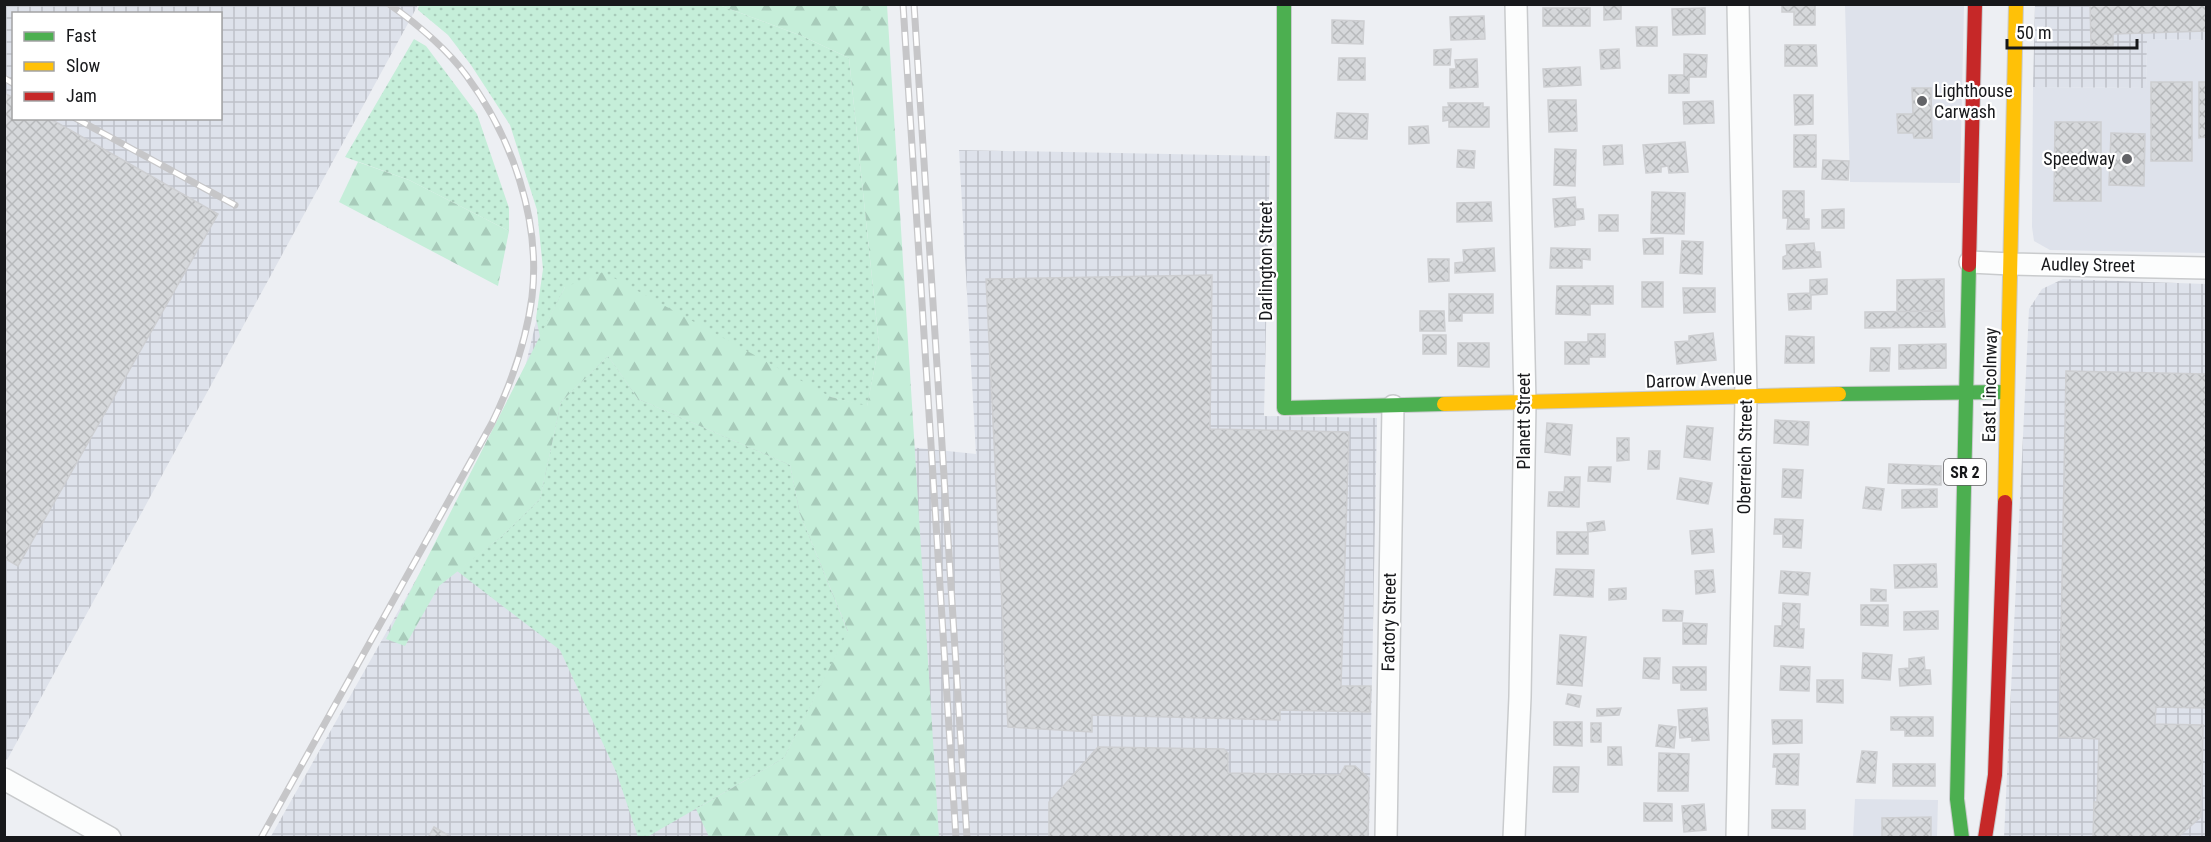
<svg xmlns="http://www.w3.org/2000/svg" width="2211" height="842" font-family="'Roboto Condensed',sans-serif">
<defs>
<pattern id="industrial-grid" width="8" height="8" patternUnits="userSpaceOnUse" patternTransform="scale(1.5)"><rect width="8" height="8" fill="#dee2eb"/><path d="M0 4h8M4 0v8" fill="none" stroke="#bec1c9"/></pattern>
<pattern id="grass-dots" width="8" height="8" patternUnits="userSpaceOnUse" patternTransform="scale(1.5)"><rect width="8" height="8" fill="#c5eed9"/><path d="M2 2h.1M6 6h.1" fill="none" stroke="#a8cbba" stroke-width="1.8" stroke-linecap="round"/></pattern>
<pattern id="forest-firs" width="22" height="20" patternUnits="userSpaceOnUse" patternTransform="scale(1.5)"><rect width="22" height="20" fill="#c5eed9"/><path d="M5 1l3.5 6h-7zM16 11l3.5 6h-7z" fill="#a8cbba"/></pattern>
<pattern id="building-cross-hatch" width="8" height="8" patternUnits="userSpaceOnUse" patternTransform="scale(1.5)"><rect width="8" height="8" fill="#d6d8db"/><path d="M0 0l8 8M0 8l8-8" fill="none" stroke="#b7b9bb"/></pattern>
</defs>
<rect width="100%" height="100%" fill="#edeff3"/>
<g fill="#dee2eb">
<polygon points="1845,5 1964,5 1960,183 1850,182"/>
<polygon points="2147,39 2206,40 2206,253 2050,250 2034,241 2032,227 2033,87 2146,88"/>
<polygon points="1855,799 1938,800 1937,837 1853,838"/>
</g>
<g fill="url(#industrial-grid)" fill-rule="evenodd">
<path d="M 5,5 L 418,5 L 7,760 L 5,758 ZM 14,14 L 220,14 L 220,118 L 14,118 Z"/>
<polygon points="2035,5 2206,5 2206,40 2147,39 2146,88 2033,87"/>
<polygon points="959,150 1270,156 1264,416 1377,418 1369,837 270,838 517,401 546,280 909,447 976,454"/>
<polygon points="2063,279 2206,284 2206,837 2004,838 2029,309 2042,289"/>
</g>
<g fill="url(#grass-dots)">
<polygon points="419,4 719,5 802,36 849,58 879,345 867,407 831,397 565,287 540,337 536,318 543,269 537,210 510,125 471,65 448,35 418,10"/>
<polygon points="414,39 426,46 477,114 509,208 509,231 409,180 345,157"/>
<polygon points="608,356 638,399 790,465 800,514 848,632 784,758 647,837 638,837 617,774 560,650 457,571 501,537 540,499 561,402"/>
</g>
<g fill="url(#forest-firs)">
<polygon points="719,5 887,5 939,837 709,837 696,809 784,758 848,631 800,514 790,465 638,399 608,356 561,402 540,499 501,537 439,586 405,646 386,639 565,287 603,272 831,397 867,406 879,345 849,58 802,36"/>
<polygon points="358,162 409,180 509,231 498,286 339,202"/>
</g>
<g fill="url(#building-cross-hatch)" stroke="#cdced1" stroke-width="1.5">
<polygon points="1604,4 1621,4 1621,19 1604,20"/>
<polygon points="1782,4 1815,4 1815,25 1794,25 1794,12 1782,12"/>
<polygon points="2090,4 2206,4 2206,31 2113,34 2113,45 2091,46"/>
<rect x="1543" y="8" width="47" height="18"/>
<polygon points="1705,8 1705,34 1673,35 1672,9"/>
<polygon points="1484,16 1485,39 1451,40 1450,17"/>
<polygon points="1332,20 1364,21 1363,44 1332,43"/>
<polygon points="1636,27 1657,27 1657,46 1637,46"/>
<polygon points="1785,45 1816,45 1817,66 1785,66"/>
<polygon points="1451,49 1450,65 1434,65 1434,50"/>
<polygon points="1619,49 1620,68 1601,69 1600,50"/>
<polygon points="1684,54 1707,55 1706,77 1689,77 1689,93 1669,93 1669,75 1684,75"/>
<polygon points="1339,58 1365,58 1365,80 1338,80"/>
<polygon points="1477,59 1478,87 1450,88 1450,69 1456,69 1455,60"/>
<polygon points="1580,67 1581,85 1544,87 1543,69"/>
<rect x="2151" y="82" width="41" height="79"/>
<polygon points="2199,82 2206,82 2206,137 2199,138"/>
<polygon points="1912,88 1931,88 1932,138 1914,138 1913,133 1898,133 1897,114 1913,114"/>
<polygon points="4,93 14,98 14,118 49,118 218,214 18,566 4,558"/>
<polygon points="1794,95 1813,95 1813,124 1795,125"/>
<polygon points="1548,100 1576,100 1577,131 1549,132"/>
<polygon points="1713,101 1714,123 1684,124 1683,102"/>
<polygon points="1448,103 1483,103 1483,107 1489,107 1489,127 1449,127 1449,120 1443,121 1443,107 1449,107"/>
<polygon points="1337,113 1368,114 1367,139 1335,138"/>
<polygon points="2055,122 2101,122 2101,201 2054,201"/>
<polygon points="1428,126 1429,143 1409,144 1409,127"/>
<polygon points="2111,133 2145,134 2144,186 2109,185"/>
<rect x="1794" y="135" width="22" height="32"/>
<polygon points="1685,142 1688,172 1669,173 1668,166 1661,167 1661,172 1646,173 1643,145"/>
<polygon points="1622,145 1623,164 1604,165 1603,146"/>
<polygon points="1555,149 1576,150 1575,186 1554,185"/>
<polygon points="1458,150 1475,151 1474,168 1457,167"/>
<polygon points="1823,160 1849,161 1848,180 1822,179"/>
<polygon points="1783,191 1804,191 1804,219 1809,219 1809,229 1787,229 1788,218 1783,218"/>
<polygon points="1652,192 1685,193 1684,234 1651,233"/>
<polygon points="1575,197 1576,209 1583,209 1584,219 1575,220 1575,225 1555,227 1553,199"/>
<polygon points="1491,202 1492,221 1457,222 1457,203"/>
<polygon points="1844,209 1844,228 1822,228 1822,210"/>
<rect x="1599" y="215" width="19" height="16"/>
<polygon points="1663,238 1663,254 1644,254 1643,239"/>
<polygon points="1682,241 1703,242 1702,274 1680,273"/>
<polygon points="1814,243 1815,252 1820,252 1821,267 1783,269 1783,257 1787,255 1786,245"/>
<polygon points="1494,248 1495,271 1455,273 1455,263 1464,262 1463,250"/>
<polygon points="1551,248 1590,249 1590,260 1582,259 1582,268 1550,268"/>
<polygon points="1428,259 1449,259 1449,281 1429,282"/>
<polygon points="1212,275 1210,429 1349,432 1341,686 1371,686 1370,712 1280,710 1280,720 1092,715 1092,732 1008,727 986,279"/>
<polygon points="1827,279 1827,294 1811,295 1811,309 1789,310 1788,294 1810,293 1810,280"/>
<polygon points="1944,279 1944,311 1897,312 1897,280"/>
<rect x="1642" y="282" width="21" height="25"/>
<polygon points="1557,286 1613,286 1613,304 1590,304 1590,315 1556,314"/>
<polygon points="1683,288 1715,288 1715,312 1684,313"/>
<polygon points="1449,294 1493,294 1493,313 1462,313 1462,321 1449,321"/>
<polygon points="1420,311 1444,311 1445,331 1420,331"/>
<polygon points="1944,311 1945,327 1865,328 1865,312"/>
<polygon points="1713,333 1716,360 1677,364 1675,342 1689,341 1689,336"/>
<polygon points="1588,334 1605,334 1605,357 1589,357 1589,364 1565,364 1565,342 1588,342"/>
<rect x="1423" y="335" width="23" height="19"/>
<polygon points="1786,336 1814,337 1814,363 1785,363"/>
<polygon points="1458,343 1489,343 1489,367 1458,366"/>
<polygon points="1946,344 1946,368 1899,369 1899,345"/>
<polygon points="1871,348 1890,348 1889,371 1870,371"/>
<polygon points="2066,371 2206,374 2206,708 2156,707 2155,724 2203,725 2201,817 2177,838 2093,838 2094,802 2097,802 2099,739 2059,737"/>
<polygon points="1775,420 1809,422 1808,445 1774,443"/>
<polygon points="1547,423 1572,425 1570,455 1545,452"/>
<polygon points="1687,426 1713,428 1710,460 1684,457"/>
<polygon points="1617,438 1629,438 1629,460 1617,461"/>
<polygon points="1649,451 1660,451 1659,469 1648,469"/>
<polygon points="1889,464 1941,466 1941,485 1888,483"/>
<polygon points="1589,467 1611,467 1610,482 1588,481"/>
<polygon points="1783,469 1803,470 1801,498 1782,497"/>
<polygon points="1565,477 1580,477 1579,507 1548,506 1549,492 1564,492"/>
<polygon points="1680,478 1712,483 1708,504 1677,499"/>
<polygon points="1866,487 1884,489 1881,510 1863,508"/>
<polygon points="1937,489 1937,507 1902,508 1902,490"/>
<polygon points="1775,519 1803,520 1801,548 1783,547 1783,534 1774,534"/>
<polygon points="1604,521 1605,530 1588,532 1587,523"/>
<polygon points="1712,529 1714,552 1692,554 1690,531"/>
<rect x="1557" y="532" width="31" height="22"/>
<polygon points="1936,564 1937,587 1895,588 1894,565"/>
<polygon points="1556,569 1594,570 1593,597 1554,595"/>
<polygon points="1713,570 1715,592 1696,594 1695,571"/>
<polygon points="1781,571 1810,573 1808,595 1779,593"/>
<polygon points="1626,588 1626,599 1609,600 1609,589"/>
<polygon points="1871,589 1886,590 1886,601 1871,601"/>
<polygon points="1783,603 1800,604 1799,629 1804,629 1803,648 1774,646 1775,626 1782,626"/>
<polygon points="1861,605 1888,605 1888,626 1861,625"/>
<polygon points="1663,610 1683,611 1682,621 1663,621"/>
<polygon points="1938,611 1938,629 1904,630 1904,612"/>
<polygon points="1683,623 1707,624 1706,644 1683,644"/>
<polygon points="1560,635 1586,637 1582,686 1557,684"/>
<polygon points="1863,653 1892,655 1890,680 1862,678"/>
<polygon points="1924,657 1925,670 1930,670 1931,684 1900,686 1899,669 1909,668 1909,659"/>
<polygon points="1644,658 1660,658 1659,679 1643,678"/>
<polygon points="1781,666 1810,667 1809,691 1780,690"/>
<polygon points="1673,667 1706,667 1706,690 1681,690 1681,683 1673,683"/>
<polygon points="1817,680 1843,680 1843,703 1817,702"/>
<polygon points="1568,694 1581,696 1579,707 1566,704"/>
<polygon points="1621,708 1619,715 1597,716 1597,709"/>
<polygon points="1707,708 1709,740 1692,741 1692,737 1680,738 1678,710"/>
<polygon points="1891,717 1933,717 1933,736 1905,736 1905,730 1891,730"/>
<polygon points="1772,720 1802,720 1802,743 1773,744"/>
<polygon points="1554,722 1582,722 1582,746 1554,745"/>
<rect x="1591" y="723" width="10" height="19"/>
<polygon points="1659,725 1676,727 1674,748 1656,746"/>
<polygon points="1098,747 1224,749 1228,753 1228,773 1340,775 1345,766 1355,766 1369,778 1368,838 1049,838 1049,802"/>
<polygon points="1608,747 1621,747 1622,765 1608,765"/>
<polygon points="1862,751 1877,752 1875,783 1857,782"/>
<polygon points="1659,753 1689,754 1688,791 1658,791"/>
<polygon points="1774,754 1799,754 1798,785 1776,784 1777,767 1773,767"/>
<rect x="1893" y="764" width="42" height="22"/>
<polygon points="1554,767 1579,767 1578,792 1553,792"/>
<polygon points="1644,803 1672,804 1672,821 1644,821"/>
<polygon points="1704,804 1706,830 1684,832 1682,806"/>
<polygon points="1772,810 1805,810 1805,829 1772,828"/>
<polygon points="1931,817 1931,838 1882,838 1882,818"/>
<polygon points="434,827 453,838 428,838"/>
</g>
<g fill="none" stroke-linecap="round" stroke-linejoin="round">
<defs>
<g id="street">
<polyline points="1970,262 2011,264 2206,268"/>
<polyline points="4,779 110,838"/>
<polyline points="1386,838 1393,406"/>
<polyline points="1514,838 1520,697 1525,403 1516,4"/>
<polyline points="1737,838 1746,397 1738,4"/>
</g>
<g id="fast">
<polyline points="1284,4 1284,408 1444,404"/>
<polyline points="1839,394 2007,392"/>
<polyline points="1962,838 1957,799 1969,265"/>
</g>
<g id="slow">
<polyline points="1444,404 1839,394"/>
<polyline points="2005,502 2016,4"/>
</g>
<g id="jam">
<polyline points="1969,265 1975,4"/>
<polyline points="1985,838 1995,775 2005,502"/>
</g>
</defs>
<use href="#street" stroke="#c9cbcd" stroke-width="24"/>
<use href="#fast" stroke="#c9cbcd" stroke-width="16"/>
<use href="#slow" stroke="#c9cbcd" stroke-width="16"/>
<use href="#jam" stroke="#c9cbcd" stroke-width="16"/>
<use href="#street" stroke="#fcfdfd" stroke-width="21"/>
<use href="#fast" stroke="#4caf50" stroke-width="14"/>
<use href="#slow" stroke="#ffc107" stroke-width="14"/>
<use href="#jam" stroke="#c62828" stroke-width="14"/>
<defs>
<g id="rail">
<polyline points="903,4 956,838"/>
<polyline points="914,4 967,838"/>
<polyline points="4,78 14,84"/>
<polyline points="75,118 235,205"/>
<path d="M 261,838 L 492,423 C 512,382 526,342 532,297 C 541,220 512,137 466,75 C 446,48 417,24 389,4"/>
</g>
</defs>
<use href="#rail" stroke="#c6c6c8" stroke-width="7"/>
<use href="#rail" stroke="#fff" stroke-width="4.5" stroke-dasharray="14" stroke-linecap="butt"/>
</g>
<g fill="#626367" stroke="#fff" stroke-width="2">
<circle cx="1922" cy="101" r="6"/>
<circle cx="2127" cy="159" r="6"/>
</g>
<g text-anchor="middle" stroke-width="4.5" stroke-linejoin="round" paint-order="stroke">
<rect fill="#fff" stroke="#5d5d5f" stroke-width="1.5" x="1944" y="459" width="42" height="26" rx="4.5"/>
<g font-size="16" font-weight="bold" fill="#17181b">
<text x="1965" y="478">SR 2</text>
</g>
<g font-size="18" fill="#17181b" stroke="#fff" text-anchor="start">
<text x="1934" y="97">Lighthouse<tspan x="1934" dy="21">Carwash</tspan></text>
<text x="2115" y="165" text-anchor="end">Speedway</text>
</g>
<g font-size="18" fill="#17181b" stroke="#fff">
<text transform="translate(1266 261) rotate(-90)" y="6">Darlington Street</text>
<text transform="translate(2088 265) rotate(1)" y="6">Audley Street</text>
<text transform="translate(1699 380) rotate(-2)" y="6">Darrow Avenue</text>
<text transform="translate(1990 385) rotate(-89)" y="6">East Lincolnway</text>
<text transform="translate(1524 421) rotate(-90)" y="6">Planett Street</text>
<text transform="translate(1745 457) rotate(-89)" y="6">Oberreich Street</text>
<text transform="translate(1389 622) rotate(-89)" y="6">Factory Street</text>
</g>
</g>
<rect width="2211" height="842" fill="none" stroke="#17181b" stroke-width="12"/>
<rect x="12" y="12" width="210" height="108" fill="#ffffff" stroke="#a2a3a4" stroke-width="1.5"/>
<rect x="24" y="32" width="30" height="9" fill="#4caf50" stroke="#a2a3a4" stroke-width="1.5"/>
<text x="66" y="42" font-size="18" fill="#17181b">Fast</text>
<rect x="24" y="62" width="30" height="9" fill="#ffc107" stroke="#a2a3a4" stroke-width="1.5"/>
<text x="66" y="72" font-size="18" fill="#17181b">Slow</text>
<rect x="24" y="92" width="30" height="9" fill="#c62828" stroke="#a2a3a4" stroke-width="1.5"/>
<text x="66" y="102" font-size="18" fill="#17181b">Jam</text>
<path d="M2007 39v9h130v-9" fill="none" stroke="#17181b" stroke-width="3"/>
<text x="2016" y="39" font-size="18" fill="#17181b" stroke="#ffffff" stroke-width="4.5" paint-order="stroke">50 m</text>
</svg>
